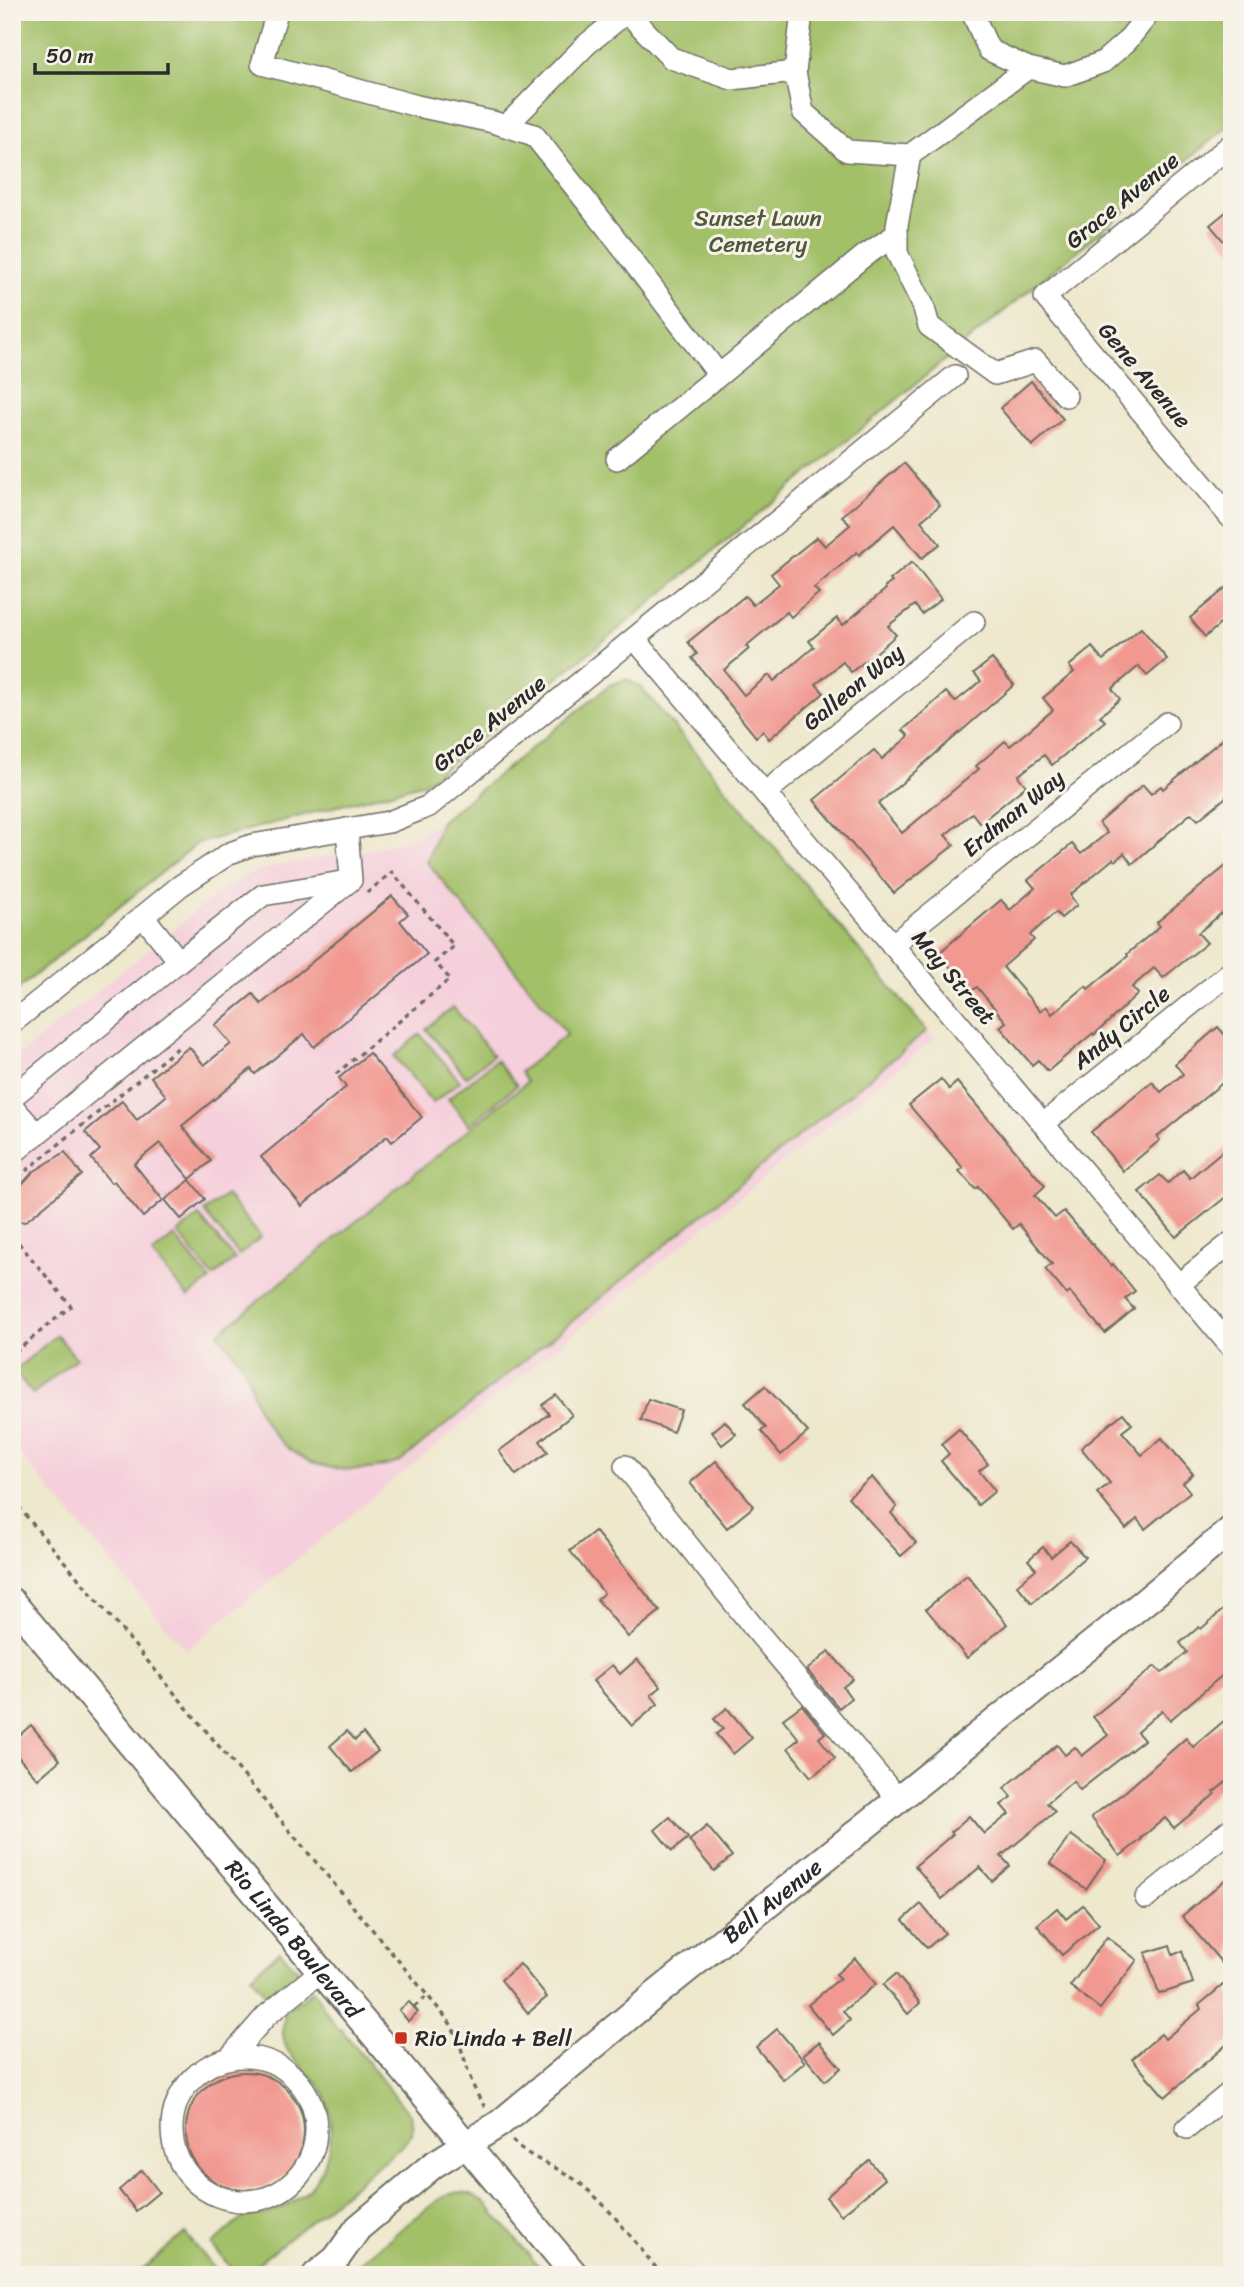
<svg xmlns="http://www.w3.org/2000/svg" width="1244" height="2287" font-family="Sriracha,sans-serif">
<rect width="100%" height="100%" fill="#f7f3e8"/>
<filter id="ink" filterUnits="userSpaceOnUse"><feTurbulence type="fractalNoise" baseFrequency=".0143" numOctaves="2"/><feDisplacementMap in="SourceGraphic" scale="14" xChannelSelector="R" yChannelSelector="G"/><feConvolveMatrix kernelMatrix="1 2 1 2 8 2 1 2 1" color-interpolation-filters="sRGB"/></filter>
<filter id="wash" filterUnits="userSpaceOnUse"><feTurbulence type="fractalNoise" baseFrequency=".00686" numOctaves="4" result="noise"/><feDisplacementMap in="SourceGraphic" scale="28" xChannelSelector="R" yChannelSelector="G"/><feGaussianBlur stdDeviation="1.57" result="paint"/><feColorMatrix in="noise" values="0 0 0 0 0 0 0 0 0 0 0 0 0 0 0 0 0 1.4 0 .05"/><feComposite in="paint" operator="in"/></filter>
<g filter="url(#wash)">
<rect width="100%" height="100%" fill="#eee8cd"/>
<polygon fill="#f5cfdb" points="626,679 641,687 934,1039 186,1650 12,1445 12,1061 227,886 252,873 283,864 373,849 403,841 421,833 459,808 610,685"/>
<g fill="#a2c068" stroke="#66764a" stroke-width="2">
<polygon points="12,12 1232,12 1232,123 620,628 425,783 198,843 12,994"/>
<path d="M 626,679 L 641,687 L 927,1031 L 400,1462 C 343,1480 290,1468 260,1414 C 253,1400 252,1383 244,1368 C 238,1356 227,1345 218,1334 L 527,1082 L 520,1072 L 567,1034 L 427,862 L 441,821 L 610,685 Z"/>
<polygon points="453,1007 493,1055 466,1077 426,1029"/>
<polygon points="420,1034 460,1081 433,1103 394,1056"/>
<polygon points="496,1060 517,1085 469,1125 448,1099"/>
<polygon points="226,1195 261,1237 239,1255 204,1212"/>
<polygon points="199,1216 235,1259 213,1277 178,1233"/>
<polygon points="174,1236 210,1280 188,1297 152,1254"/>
<polygon points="57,1335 76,1358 33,1394 14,1371"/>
<polygon points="280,1951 303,1976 271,2002 251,1976"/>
<path d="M 313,1990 L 337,2029 L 341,2029 L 410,2115 L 413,2127 L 412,2133 L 403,2145 L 244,2275 L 237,2275 L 212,2245 C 222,2236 233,2224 245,2217 C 251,2214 259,2215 266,2214 C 280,2210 292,2203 304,2193 C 332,2170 340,2115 319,2085 C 309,2072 295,2063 287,2049 C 281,2037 283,2025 285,2012 Z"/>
<path d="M 453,2193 C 468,2193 476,2195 487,2205 L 546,2275 L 344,2275 L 439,2199 Z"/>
<polygon points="185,2233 220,2275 136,2275"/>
</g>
<g id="blocks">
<g fill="#f19890">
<polygon points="1232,207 1232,251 1210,225"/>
<polygon points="1031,381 1063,419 1032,446 1000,408"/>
<polygon points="904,463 940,505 921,521 940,544 922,558 894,525 859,555 857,552 814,588 819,593 791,617 787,612 746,646 749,649 724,670 744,695 769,675 774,681 814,647 809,641 837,618 843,625 886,589 885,587 892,582 890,580 912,562 941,599 922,614 915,605 888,626 896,635 877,652 851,672 843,662 816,684 824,693 769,739 763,731 756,737 692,658 697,654 688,642 745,596 753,605 779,584 771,574 817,537 825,546 850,525 842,516"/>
<polygon points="1232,583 1232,614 1205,637 1190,618"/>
<polygon points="1141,628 1167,659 1147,676 1139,666 1112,689 1120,699 1100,716 1105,721 1052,765 1044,755 1018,776 1026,786 980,823 972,813 945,835 954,845 894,893 814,800 874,750 882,759 909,736 903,730 946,692 955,702 981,681 974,673 992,659 1014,685 878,804 902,833 979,769 976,766 1005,741 1010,746 1053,710 1043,698 1074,672 1069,666 1092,647 1103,660"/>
<polygon points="1232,731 1232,790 1225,798 1198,820 1191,813 1132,864 1124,853 1115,861 1113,859 1070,895 1077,905 1061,918 1056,912 1030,935 1034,940 1003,967 1040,1011 1046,1006 1052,1014 1086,986 1088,989 1128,956 1127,954 1160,926 1157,922 1232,861 1232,925 1222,913 1198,933 1207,943 1163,978 1154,968 1132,987 1138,994 1094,1035 1093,1033 1048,1071 1038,1060 1032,1065 1000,1027 1006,1022 977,987 970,992 939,953 1001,900 1010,910 1035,888 1028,880 1072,844 1081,854 1107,833 1099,823 1143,785 1151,794 1161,786 1163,789"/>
<polygon points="392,896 408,914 400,921 427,954 314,1047 304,1034 255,1074 251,1069 182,1126 211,1161 190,1179 160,1143 134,1164 163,1200 143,1217 114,1181 111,1183 91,1158 100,1150 85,1132 122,1101 137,1120 166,1096 151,1077 189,1047 204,1065 231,1044 215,1025 253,994 261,1004"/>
<polygon points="1218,1027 1232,1043 1232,1075 1157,1137 1160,1140 1123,1171 1091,1132 1152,1082 1161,1092 1183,1074 1175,1064"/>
<polygon points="369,1053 422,1117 392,1142 387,1136 302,1206 261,1157 346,1087 339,1078"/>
<polygon points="941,1079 949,1089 957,1082 1045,1186 1035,1195 1055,1218 1064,1211 1111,1266 1113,1264 1135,1291 1125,1299 1134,1309 1105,1333 1070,1292 1067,1295 1045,1269 1052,1264 1019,1224 1013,1229 978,1187 975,1189 959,1171 963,1168 909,1105"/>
<polygon points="1232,1143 1232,1192 1176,1237 1139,1192 1160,1175 1168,1183 1183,1170 1190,1178"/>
<polygon points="65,1152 82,1175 25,1222 19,1221 12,1215 12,1195 33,1172"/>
<polygon points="190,1180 205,1199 181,1219 165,1200"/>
<polygon points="765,1386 808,1432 781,1455 761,1431 766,1428 745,1403"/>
<polygon points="556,1395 572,1415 540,1441 548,1452 516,1475 499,1451 549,1414 542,1405"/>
<polygon points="648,1399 681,1410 673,1432 641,1420"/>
<polygon points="1123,1413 1132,1424 1122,1432 1142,1455 1162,1438 1193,1474 1183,1483 1190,1492 1145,1529 1137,1519 1126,1529 1097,1493 1110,1483 1081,1448"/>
<polygon points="725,1421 736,1434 722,1445 712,1432"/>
<polygon points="959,1429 988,1464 979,1471 995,1491 978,1505 941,1461 949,1454 941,1444"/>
<polygon points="716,1461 754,1506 727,1528 690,1483"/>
<polygon points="872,1477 897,1507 891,1513 916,1543 901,1556 848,1497"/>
<polygon points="595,1531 660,1611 628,1637 597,1599 604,1593 570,1551"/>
<polygon points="1070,1541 1085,1557 1032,1603 1017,1585 1036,1569 1028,1560 1043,1547 1051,1557"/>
<polygon points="967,1575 1007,1624 967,1658 926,1609"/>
<polygon points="1232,1602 1232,1667 1170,1720 1162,1710 1137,1732 1144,1740 1080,1790 1073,1781 1047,1803 1055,1812 1001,1856 1010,1866 992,1881 980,1867 942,1899 915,1866 953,1834 951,1832 969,1816 984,1834 1009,1814 1001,1805 1012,1797 1004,1788 1057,1745 1065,1755 1075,1747 1082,1756 1108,1735 1093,1717 1155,1666 1162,1673 1187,1652 1180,1643 1199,1627 1201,1629"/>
<polygon points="829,1651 853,1679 843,1687 851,1698 839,1708 807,1670"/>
<polygon points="637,1659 661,1687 651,1695 658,1704 632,1726 593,1681 612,1665 620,1674"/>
<polygon points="802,1705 825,1733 819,1738 835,1758 811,1777 788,1748 799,1739 783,1719"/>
<polygon points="727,1708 752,1738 733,1754 716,1734 723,1729 714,1719"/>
<polygon points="1225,1720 1232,1729 1232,1777 1214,1792 1215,1794 1174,1828 1165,1818 1141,1838 1142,1839 1120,1856 1091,1817 1126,1791 1186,1738 1193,1747"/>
<polygon points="31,1725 60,1760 38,1779 12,1750 12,1742"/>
<polygon points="347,1731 355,1740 363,1733 378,1751 352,1772 330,1746"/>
<polygon points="670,1817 688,1838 672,1851 655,1830"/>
<polygon points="707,1826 732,1856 714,1871 689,1841"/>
<polygon points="1071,1835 1106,1860 1086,1889 1050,1863"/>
<polygon points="1232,1874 1232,1955 1222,1963 1182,1916"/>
<polygon points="921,1904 945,1933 927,1948 903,1920"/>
<polygon points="1083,1905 1099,1924 1062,1955 1037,1925 1057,1908 1066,1919"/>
<polygon points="1107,1937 1137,1960 1100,2009 1070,1986"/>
<polygon points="1170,1945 1173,1955 1182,1951 1193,1983 1159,1994 1145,1953"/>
<polygon points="855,1958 876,1984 843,2011 850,2020 833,2035 808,2005 840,1978 836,1974"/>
<polygon points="520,1964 547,1997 528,2013 501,1980"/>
<polygon points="896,1974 920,2003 908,2014 883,1985"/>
<polygon points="1223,1985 1232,1995 1232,2040 1165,2097 1132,2059 1161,2034 1165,2039 1201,2009 1199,2005"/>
<polygon points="409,2002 418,2012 408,2021 399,2010"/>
<polygon points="777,2029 805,2062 783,2080 756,2047"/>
<polygon points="819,2042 841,2068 825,2081 803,2055"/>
<circle cx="245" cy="2131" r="59"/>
<polygon points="869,2160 885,2179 841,2215 826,2197"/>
<polygon points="142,2170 159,2192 136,2211 119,2190"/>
</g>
</g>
</g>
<g filter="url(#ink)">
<use href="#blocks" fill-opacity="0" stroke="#6f6d64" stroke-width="2"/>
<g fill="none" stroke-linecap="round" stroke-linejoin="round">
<defs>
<g id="minor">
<polyline points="277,12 262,64 417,106 493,122 534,135 605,225 719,375"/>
<polyline points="627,12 671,58 732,79 795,72"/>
<polyline points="804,12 801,21 795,72 803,112 847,151 910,155 1028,68"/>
<polyline points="972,12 989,50 1028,68 1065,76 1103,62 1127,41 1150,12"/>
<polyline points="506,126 587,44 627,12"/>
<polyline points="1232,144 1045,297 1232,519"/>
<polyline points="910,155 897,225 897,253 923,305 929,326 995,374 1036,361 1066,396"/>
<polyline points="617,459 864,256 897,234"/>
<polyline points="635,639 1232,1348"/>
<polyline points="765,793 974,622"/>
<polyline points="143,916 179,961 263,895 348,881"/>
<polyline points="892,945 1167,723"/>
<polyline points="12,1023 180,886 230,853 252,845 389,822 429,806 955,376"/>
<polyline points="12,1097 179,961"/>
<polyline points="12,1106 37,1134"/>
<polyline points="1043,1124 1232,971"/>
<polyline points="12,1154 351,880 347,829"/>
<polyline points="1178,1285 1232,1242"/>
<polyline points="625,1466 755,1629 898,1799"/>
<polyline points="1146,1898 1232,1828"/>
<polyline points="230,2057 266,2016 321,1971"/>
<circle cx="244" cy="2129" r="72"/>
<polyline points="1187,2128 1232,2091"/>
</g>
<g id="major">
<path id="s1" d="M 12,1602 L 575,2275"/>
<path id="s2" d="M 316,2275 L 336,2259 L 358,2228 L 433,2165 L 499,2124 L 655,1995 L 1148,1599 L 1232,1529"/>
</g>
</defs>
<use href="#minor" stroke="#6f6d64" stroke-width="24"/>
<use href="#major" stroke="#6f6d64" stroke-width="30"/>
<g stroke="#6f6d64" stroke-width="3.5" stroke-dasharray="5 5" stroke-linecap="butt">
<polyline points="336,1074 450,979 435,962 454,946 392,872 367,893"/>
<polyline points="12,1185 16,1179 180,1046"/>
<polyline points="12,1235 71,1306 12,1355"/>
<path d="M 12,1499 L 448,2020 C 466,2047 465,2080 485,2107"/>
<polyline points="414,2007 428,1995"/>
<path d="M 512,2140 C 530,2160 556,2165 577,2181 C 610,2206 635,2243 662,2275"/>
</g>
<use href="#minor" stroke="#fff" stroke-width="21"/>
<use href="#major" stroke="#fff" stroke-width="26"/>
</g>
</g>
<rect fill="#c8321e" stroke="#f7f3e8" stroke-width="2.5" x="394" y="2031" width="14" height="14" rx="3.5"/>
<g text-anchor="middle" stroke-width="6" stroke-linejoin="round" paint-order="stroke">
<g font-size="23" fill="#2b2b2b" stroke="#f7f3e8">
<text transform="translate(1122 200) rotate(-39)" y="8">Grace Avenue</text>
<text transform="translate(1145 375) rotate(50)" y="8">Gene Avenue</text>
<text transform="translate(853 687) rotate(-39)" y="8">Galleon Way</text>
<text transform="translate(489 723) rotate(-39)" y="8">Grace Avenue</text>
<text transform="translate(1013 813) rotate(-39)" y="8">Erdman Way</text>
<text transform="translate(954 977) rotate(50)" y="8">May Street</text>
<text transform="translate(1121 1027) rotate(-39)" y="8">Andy Circle</text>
<text dy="8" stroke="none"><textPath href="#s2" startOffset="592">Bell Avenue</textPath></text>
<text dy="8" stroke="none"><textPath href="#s1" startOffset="439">Rio Linda Boulevard</textPath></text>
</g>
<g font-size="23" fill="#4f583d" stroke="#f7f3e8">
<text x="758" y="226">Sunset Lawn<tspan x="758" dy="26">Cemetery</tspan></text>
</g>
<g font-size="23" fill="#2b2b2b" stroke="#f7f3e8" text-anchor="start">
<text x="415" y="2046">Rio Linda + Bell</text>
</g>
</g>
<rect width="1244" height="2287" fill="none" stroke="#f7f3e8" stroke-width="42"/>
<path d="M35 63v10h133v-10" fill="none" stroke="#2b2b2b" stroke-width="3.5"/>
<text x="46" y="63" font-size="21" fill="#2b2b2b" stroke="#f7f3e8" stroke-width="5" paint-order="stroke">50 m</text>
</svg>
